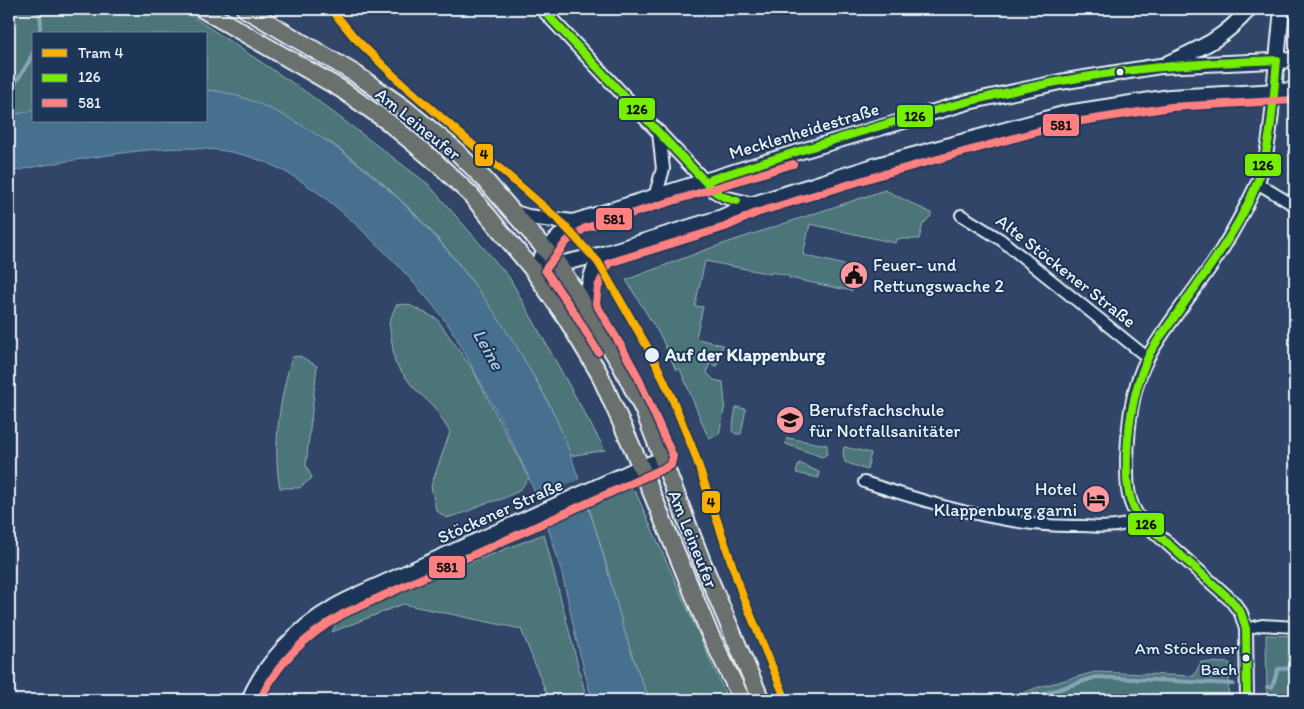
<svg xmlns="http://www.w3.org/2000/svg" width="1304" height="709" font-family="Itim,sans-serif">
<rect width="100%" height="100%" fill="#304568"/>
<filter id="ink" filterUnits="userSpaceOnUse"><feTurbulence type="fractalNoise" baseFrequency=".02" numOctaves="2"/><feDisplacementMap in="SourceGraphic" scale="10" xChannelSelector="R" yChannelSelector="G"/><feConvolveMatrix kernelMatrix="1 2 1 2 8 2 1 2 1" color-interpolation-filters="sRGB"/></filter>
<g filter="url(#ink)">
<g fill="#4c7579" stroke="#9ab3b8">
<path d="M 9,9 L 181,9 L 306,92 L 428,184 L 509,277 L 605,450 L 570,456 C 564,441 559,424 552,410 C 543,390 531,372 520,354 C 472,272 410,197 331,143 C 319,136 306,130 294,123 C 267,108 238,92 206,90 L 206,34 L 34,34 L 34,110 L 9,116 Z"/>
<polygon points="885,190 931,213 931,216 923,224 919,239 896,239 895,243 810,224 803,255 861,269 857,286 852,291 789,278 789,276 772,272 771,274 705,261 695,306 703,307 696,337 698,339 723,345 722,349 720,349 717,366 709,364 707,373 714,380 723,382 725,405 719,434 709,438 708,437 680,369 676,370 661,337 626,280 708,249"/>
<polygon points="407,304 437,319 473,370 529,478 519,491 502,499 483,504 467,512 446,518 436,510 431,486 450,432 434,407 413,387 395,363 389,323 396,305"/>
<path d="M 300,356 L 317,366 L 306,465 L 312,478 L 299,488 L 280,488 C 272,446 280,398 292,357 Z"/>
<polygon points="736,407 746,409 741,434 736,434 732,431"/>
<polygon points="787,438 827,445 827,454 822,457 786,444"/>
<polygon points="844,447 871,453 867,470 845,462 843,454"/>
<polygon points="799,463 819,472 819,478 796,473"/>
<path d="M 625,489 L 632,489 L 636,493 L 728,700 L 650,700 C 632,661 621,621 610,579 C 604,554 596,530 588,505 Z"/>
<polygon points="544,534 587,700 549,700 521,629 403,604 332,632 341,613"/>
<polygon points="1266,635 1295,636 1295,698 1267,695"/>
<polygon points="1201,662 1230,663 1228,700 1007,700 1036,688 1095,672 1194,676"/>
</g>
<path fill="#46708e" stroke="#87a4b8" d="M 206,90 C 251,92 314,130 349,157 C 420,211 475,278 521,354 C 531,373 543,391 552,410 C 567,440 577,475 588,507 C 611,571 621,638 650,700 L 592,700 C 587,680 581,659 576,638 C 569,605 563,573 552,540 C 534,482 506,427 476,374 C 467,358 459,341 449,326 C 424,292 394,260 363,231 C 326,196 283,162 231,152 C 185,144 140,150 95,157 C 66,161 37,166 9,172 L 9,116 L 34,110 L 34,121 L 206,121 Z"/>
<polygon fill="#304568" points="580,479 590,504 544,524 535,499"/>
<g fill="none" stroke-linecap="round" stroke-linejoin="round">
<g stroke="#87a4b8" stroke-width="4">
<polyline points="39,9 41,22 39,34"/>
<polyline points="9,93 28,63 34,51"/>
<polyline points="1267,687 1272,687 1278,669 1295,668"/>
<polyline points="1031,700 1041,695 1096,677 1233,684"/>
</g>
<defs>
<g id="minor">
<polyline points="1257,183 1295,206"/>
<polyline points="961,215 1000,239 1148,358"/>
<path d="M 864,482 C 917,499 971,516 1026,523 C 1045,526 1065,526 1084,526 C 1103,527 1121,529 1139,518"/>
<polyline points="1246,629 1262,625 1295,627"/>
</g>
<g id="tertiary">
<polyline points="542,9 714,191 724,197 753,204"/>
<polyline points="655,197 663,169 659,132"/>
<path d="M 1247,700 L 1246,629 L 1241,613 L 1231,600 L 1139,518 C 1126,500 1127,482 1127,460 C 1128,426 1131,388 1148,357 C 1168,322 1195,291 1217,257 C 1232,234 1245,209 1257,184 C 1269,156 1271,121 1274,91"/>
</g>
<g id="secondary">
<path d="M 1168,63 C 1203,47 1223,39 1249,9"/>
<polyline points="1274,91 1282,9"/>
<polyline points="515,213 528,217 573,222"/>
<polyline points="533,270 547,249 573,222 788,155 968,102 1060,82 1160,66 1295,60"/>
<polyline points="533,270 603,254 722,217 753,204 877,165 1067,113 1170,97 1295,90"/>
<path d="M 586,306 C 588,286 591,270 603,254"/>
<path d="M 249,700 C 263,665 298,628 331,609 C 340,603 350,599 359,594 L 641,467 L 663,459"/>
</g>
<g id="primary">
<polyline points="202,9 341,89 388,122 436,162 471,195 533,270 566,318 599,373 641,467 709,632 742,700"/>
<polyline points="245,9 354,73 403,107 452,147 485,180 558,264 621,365 644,411 703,564 761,700"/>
</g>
</defs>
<use href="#minor" stroke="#e8f1f8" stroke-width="14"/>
<use href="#tertiary" stroke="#e8f1f8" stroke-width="16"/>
<use href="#secondary" stroke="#e8f1f8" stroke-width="18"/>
<use href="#primary" stroke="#e8f1f8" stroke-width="20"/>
<use href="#minor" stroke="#1d3557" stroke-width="10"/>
<use href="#tertiary" stroke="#1d3557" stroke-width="12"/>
<use href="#secondary" stroke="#1d3557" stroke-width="14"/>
<use href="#primary" stroke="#6b706d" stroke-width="16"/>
<defs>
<g id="bus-1">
<polyline points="542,9 714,191 724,197 737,201"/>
<path d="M 706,181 C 836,139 968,94 1104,74 C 1161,65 1219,63 1277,60 C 1273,101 1272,145 1257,183 C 1239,229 1208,269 1180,309 C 1170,324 1159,337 1150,353 C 1135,383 1129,419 1127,452 C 1126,475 1126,498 1139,518 L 1231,600 L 1241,613 L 1246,629 L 1247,700"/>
</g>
<g id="bus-2">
<polyline points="598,352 574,312 545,270 567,241 585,228 793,164"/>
<path d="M 260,700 C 277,663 308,634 343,614 L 671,465 L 673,456 L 637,375 L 620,344 L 596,304 L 598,287 L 609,263 L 725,227 L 756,213 L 880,175 L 1069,123 L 1171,107 L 1295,100"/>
</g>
</defs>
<use href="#bus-1" stroke="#1d3557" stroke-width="11"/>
<use href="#bus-2" stroke="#1d3557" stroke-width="11"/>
<use href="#bus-1" stroke="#76ee00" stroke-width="8"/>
<use href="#bus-2" stroke="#ff8080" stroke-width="8"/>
<defs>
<polyline id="tram-1" points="331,9 354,37 395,77 559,220 598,262 652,355 672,398 694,452 742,594 786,700"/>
</defs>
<use href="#tram-1" stroke="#1d3557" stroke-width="11"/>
<use href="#tram-1" stroke="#f9b000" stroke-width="8"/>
</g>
</g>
<defs>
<symbol id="civic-disc" viewBox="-11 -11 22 22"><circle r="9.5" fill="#ff9aa2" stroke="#1d3557"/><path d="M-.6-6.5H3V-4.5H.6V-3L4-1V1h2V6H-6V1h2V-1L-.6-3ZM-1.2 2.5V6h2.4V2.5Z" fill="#111"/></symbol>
<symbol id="university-disc" viewBox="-11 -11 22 22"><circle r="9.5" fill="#ff9aa2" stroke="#1d3557"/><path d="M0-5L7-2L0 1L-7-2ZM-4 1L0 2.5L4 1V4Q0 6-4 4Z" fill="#111"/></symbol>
<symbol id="hotel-disc" viewBox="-11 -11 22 22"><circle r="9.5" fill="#ff9aa2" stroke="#1d3557"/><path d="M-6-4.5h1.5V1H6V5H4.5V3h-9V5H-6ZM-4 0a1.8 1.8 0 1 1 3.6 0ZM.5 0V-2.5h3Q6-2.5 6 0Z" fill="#111"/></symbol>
</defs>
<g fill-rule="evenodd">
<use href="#civic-disc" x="838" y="259" width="32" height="32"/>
<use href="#university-disc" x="774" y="404" width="32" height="32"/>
<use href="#hotel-disc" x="1080" y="483" width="32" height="32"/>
</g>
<g fill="#e8f1f8" stroke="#1d3557" stroke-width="2">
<circle cx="1120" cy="72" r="4.5"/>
<circle cx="652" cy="355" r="8"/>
<circle cx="1246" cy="658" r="4.5"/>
</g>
<g text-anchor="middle" stroke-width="4" stroke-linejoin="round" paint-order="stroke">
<g font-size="17" fill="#e8f1f8" stroke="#1d3557" text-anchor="end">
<text x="1237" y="654">Am Stöckener<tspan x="1237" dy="21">Bach</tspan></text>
</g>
<g font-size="18" fill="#e8f1f8" stroke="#1d3557">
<text transform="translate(418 124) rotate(39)" y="6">Am Leineufer</text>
<text transform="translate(804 131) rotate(-17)" y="6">Mecklenheidestraße</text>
<text transform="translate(1066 271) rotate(38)" y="6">Alte Stöckener Straße</text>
<text transform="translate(500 511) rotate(-24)" y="6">Stöckener Straße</text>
<text transform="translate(693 539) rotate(68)" y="6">Am Leineufer</text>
</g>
<g font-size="18" fill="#e8f1f8" stroke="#1d3557" text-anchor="start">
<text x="873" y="271">Feuer- und<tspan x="873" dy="21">Rettungswache 2</tspan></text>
<text x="809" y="416">Berufsfachschule<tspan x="809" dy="21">für Notfallsanitäter</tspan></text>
<text x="1077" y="495" text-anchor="end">Hotel<tspan x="1077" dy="21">Klappenburg garni</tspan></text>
</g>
<g font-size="18" font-weight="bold" fill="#e8f1f8" stroke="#1d3557" text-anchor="start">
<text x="665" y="361">Auf der Klappenburg</text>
</g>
<g font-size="19" font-style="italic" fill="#afc4d3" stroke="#1d3557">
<text transform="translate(489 349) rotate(61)" y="7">Leine</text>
</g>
</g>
<g stroke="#1d3557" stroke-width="2">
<rect x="618" y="97" width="38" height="24" rx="5" fill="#76ee00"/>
<rect x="896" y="104" width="38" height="24" rx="5" fill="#76ee00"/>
<rect x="1042" y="113" width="38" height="24" rx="5" fill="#ff8080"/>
<rect x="474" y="143" width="20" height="24" rx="5" fill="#f9b000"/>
<rect x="1244" y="153" width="38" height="24" rx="5" fill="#76ee00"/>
<rect x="595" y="207" width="38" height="24" rx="5" fill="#ff8080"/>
<rect x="701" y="490" width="20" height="24" rx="5" fill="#f9b000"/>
<rect x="1127" y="512" width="38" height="24" rx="5" fill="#76ee00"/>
<rect x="428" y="555" width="38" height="24" rx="5" fill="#ff8080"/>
</g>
<g font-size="14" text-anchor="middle" font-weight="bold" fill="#111">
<text x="637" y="114">126</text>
<text x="915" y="121">126</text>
<text x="1061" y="130">581</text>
<text x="484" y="159">4</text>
<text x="1263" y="170">126</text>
<text x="614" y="224">581</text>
<text x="711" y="507">4</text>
<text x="1146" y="529">126</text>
<text x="447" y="572">581</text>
</g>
<rect width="1304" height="709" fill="none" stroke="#1d3557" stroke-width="30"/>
<rect x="15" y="15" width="1274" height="679" fill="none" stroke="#e8f1f8" stroke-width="2" filter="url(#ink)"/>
<rect x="32" y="32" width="175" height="90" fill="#1d3557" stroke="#6e8097"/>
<rect x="42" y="49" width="25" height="8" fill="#f9b000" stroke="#6e8097"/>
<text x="78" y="58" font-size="15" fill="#e8f1f8">Tram 4</text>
<rect x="42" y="74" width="25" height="8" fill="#76ee00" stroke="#6e8097"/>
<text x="78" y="82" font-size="15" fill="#e8f1f8">126</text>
<rect x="42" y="99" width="25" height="8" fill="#ff8080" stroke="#6e8097"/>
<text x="78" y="108" font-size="15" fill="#e8f1f8">581</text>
</svg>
